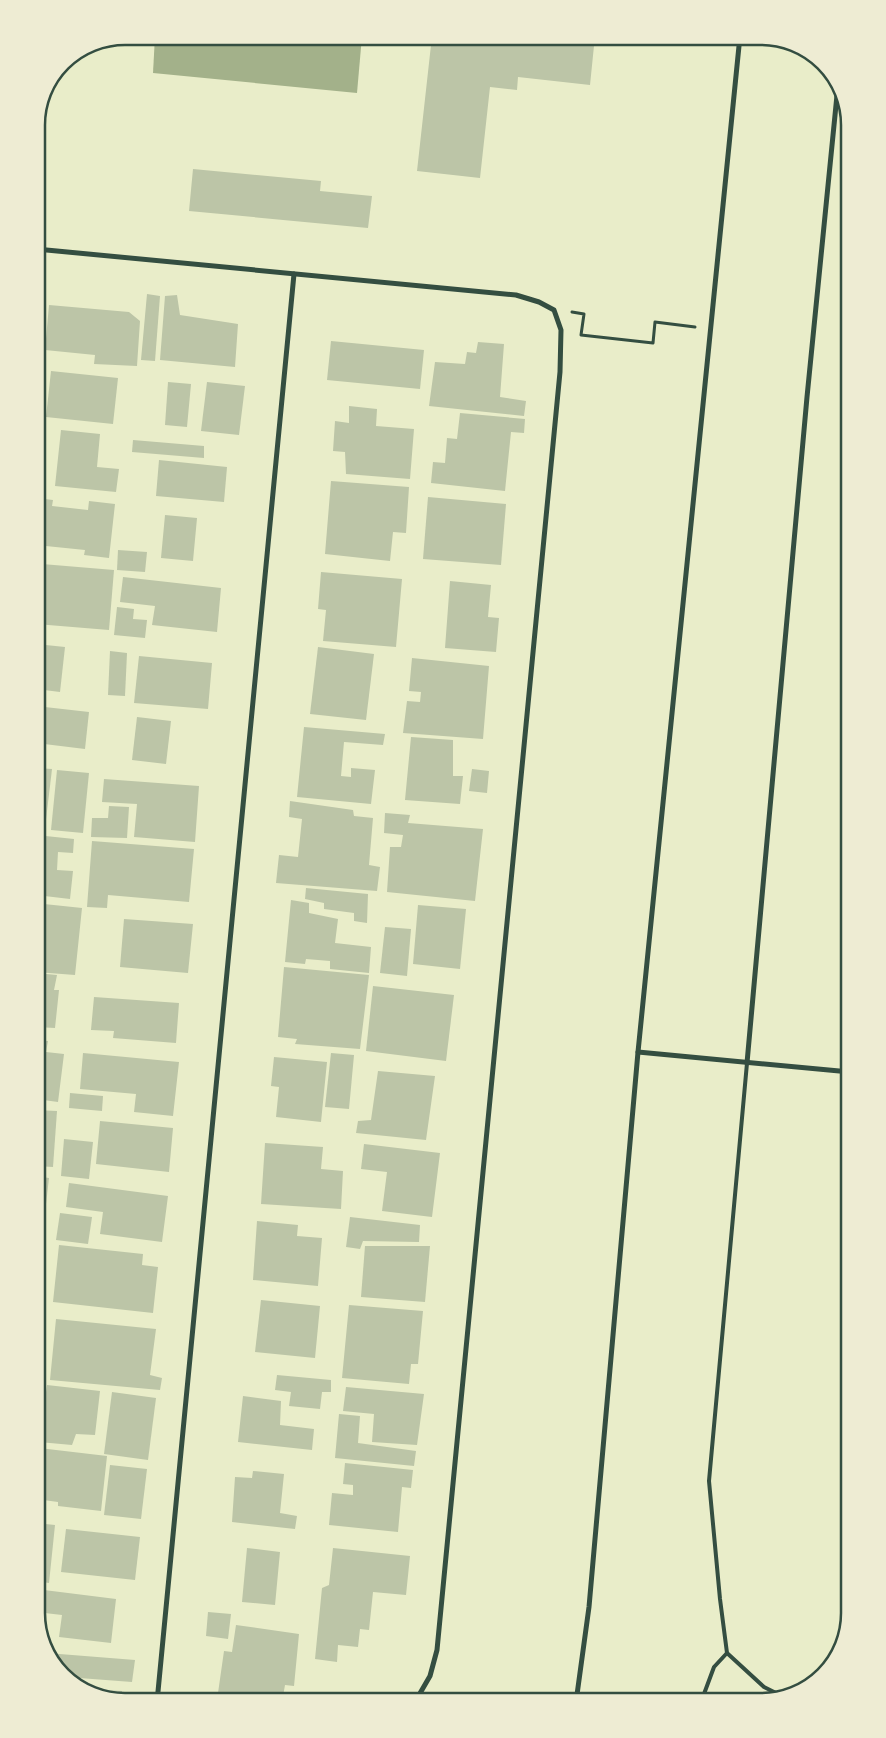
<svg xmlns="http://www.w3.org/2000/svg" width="886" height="1738" font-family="Barlow,sans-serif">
<rect width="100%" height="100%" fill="#e9edc9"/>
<polygon fill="#a3b18a" points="155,36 362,36 357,93 153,73"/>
<g fill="#bcc5a7">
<polygon points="432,36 595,36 590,85 518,77 517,90 490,87 480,178 417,171"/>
<polygon points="193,169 321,181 320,191 372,196 368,228 189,211"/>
<polygon points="147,294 160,296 155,361 141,360"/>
<polygon points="177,295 180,315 238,324 235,367 160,360 165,296"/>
<polygon points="49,305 129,312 140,321 137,366 94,364 95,355 45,350"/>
<polygon points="331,341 424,350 420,389 327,380"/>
<polygon points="478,342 504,344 500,397 526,401 524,416 429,406 435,362 465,364 467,352 476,353"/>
<polygon points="51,371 118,378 113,424 46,417"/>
<polygon points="168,382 191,384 187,427 165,425"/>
<polygon points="207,382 245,386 239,435 201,431"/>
<polygon points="349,406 377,409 376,426 414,429 410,479 346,474 345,452 333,451 335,421 349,423"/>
<polygon points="460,413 525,419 524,433 511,432 505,491 431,483 433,462 445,463 447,438 457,439"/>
<polygon points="61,430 100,434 97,467 119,469 116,492 55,486"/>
<polygon points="133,440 204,446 204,458 132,452"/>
<polygon points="159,460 227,467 224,502 156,496"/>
<polygon points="331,481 409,487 406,533 393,532 390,561 325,554"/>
<polygon points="428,497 506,504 501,565 423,559"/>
<polygon points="36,498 53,500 52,506 88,510 89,501 115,504 109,558 84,555 85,550 36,545"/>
<polygon points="165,515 197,518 193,561 161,558"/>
<polygon points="118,550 147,552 145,572 117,570"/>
<polygon points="42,564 114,570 109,630 36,624 36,572"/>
<polygon points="321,572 402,579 396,647 323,641 326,610 318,609"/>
<polygon points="123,577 221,588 217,632 152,625 155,606 120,602"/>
<polygon points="450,581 491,585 488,617 499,618 496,652 445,648"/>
<polygon points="117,607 134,609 133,619 147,620 145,638 114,635"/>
<polygon points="36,644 65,647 60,692 36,689"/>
<polygon points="318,647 374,654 366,720 310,714"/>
<polygon points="110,651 127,653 125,696 108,695"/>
<polygon points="139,656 212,663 208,709 134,703"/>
<polygon points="412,658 489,666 483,739 403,733 407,701 420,702 421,692 409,691"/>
<polygon points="36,706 89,712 85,749 36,743"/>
<polygon points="137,717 171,721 166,764 132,760"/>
<polygon points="304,727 385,734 383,745 344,742 341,776 351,777 351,768 375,770 371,804 297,797"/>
<polygon points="411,737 453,740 453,776 463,776 460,804 405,800"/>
<polygon points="36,768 52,769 45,828 36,827"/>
<polygon points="472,769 489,771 487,793 469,791"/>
<polygon points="57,770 89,773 83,833 51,830"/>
<polygon points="104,779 199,786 195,842 134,837 137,804 102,802"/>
<polygon points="290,801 353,810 354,816 373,818 369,865 380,867 377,891 276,883 279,855 298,857 302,819 289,817"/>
<polygon points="109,806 129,807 127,838 91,837 92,818 108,818"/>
<polygon points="385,813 410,815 408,823 483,829 475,901 387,892 390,847 401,847 403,835 384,833"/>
<polygon points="36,835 74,839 73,853 58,852 57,870 73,871 70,899 36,895"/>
<polygon points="92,841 194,849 189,902 108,895 107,908 87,907"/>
<polygon points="306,888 368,894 367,923 354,921 354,913 324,909 324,903 305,899"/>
<polygon points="291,900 309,903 309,913 338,919 335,943 371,947 369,973 330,969 330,961 306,959 305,964 285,962"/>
<polygon points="44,904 82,908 75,975 36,972 36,911 43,912"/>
<polygon points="418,905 466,909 460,969 413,964"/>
<polygon points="124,919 193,924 188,973 120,967"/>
<polygon points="385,927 411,929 407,976 380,973"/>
<polygon points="284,967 369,975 360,1049 295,1044 297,1039 278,1037"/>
<polygon points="36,973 57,975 54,990 59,990 55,1028 36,1027"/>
<polygon points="373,986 454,995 446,1061 366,1051"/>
<polygon points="94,997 179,1003 176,1043 113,1038 114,1031 91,1030"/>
<polygon points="36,1040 48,1041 46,1052 64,1054 58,1102 36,1099"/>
<polygon points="83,1053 179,1062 173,1116 134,1112 136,1094 80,1089"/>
<polygon points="331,1053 354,1055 349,1109 325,1107"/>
<polygon points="274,1057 327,1062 321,1122 276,1117 279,1087 271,1086"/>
<polygon points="378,1071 435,1076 426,1140 356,1133 358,1121 371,1120"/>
<polygon points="70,1093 103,1096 102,1111 69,1108"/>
<polygon points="36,1110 57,1111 53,1167 36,1166"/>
<polygon points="100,1121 173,1128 169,1172 96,1164"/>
<polygon points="64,1139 93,1142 89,1179 61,1176"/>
<polygon points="265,1143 323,1147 321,1169 343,1171 341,1209 261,1204"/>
<polygon points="364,1144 440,1153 432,1217 382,1211 387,1172 361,1169"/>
<polygon points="36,1176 49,1178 42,1239 36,1238"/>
<polygon points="69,1183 168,1196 162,1242 100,1234 103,1212 66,1207"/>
<polygon points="60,1213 92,1217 88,1244 56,1240"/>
<polygon points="350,1217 420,1225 419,1242 363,1241 360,1249 346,1247"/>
<polygon points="257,1221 298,1225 297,1236 322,1238 318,1286 253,1280"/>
<polygon points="59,1245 143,1254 142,1265 158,1267 153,1313 53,1302"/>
<polygon points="365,1246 430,1246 425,1302 361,1297"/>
<polygon points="261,1300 320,1306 315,1358 255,1352"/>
<polygon points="349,1305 423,1311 418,1364 411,1364 409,1384 342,1378"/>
<polygon points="56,1319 156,1329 150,1375 162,1378 160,1390 50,1380"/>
<polygon points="277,1375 331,1380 331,1392 322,1392 320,1409 289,1406 291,1392 275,1390"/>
<polygon points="47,1385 100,1391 95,1435 76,1434 72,1445 39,1442"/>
<polygon points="346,1387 424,1394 417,1445 372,1442 374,1414 343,1411"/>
<polygon points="112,1392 156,1398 148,1460 104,1454"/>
<polygon points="243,1396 281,1401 280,1425 314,1429 312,1450 238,1442"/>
<polygon points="339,1414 360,1416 358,1443 416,1451 414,1466 335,1458"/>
<polygon points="39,1448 107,1456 101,1511 58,1506 58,1502 36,1499 36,1471"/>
<polygon points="345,1463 413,1470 411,1488 402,1487 398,1532 329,1525 332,1493 353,1495 353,1485 343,1484"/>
<polygon points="110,1465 147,1469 141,1519 104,1515"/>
<polygon points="253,1471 284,1474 280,1513 297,1516 295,1529 232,1522 235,1477 252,1478"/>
<polygon points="36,1523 55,1525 49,1583 36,1581"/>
<polygon points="66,1529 140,1537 135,1580 61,1572"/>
<polygon points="247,1548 280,1552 275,1605 242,1602"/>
<polygon points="333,1548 410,1556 406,1595 373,1592 369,1630 360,1629 358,1647 338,1645 337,1662 315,1659 322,1588 329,1585"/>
<polygon points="36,1589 116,1599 111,1643 59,1637 62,1615 36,1612"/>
<polygon points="208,1612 231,1614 228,1639 206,1636"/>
<polygon points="236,1625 299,1634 294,1686 285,1685 282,1702 218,1693 224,1651 232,1652"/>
<polygon points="47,1653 135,1660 132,1682 66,1677"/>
<polygon points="87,1689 122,1691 121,1702 119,1702"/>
</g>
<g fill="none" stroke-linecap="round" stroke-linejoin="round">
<polyline stroke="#344e41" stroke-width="3" points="572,312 584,314 581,335 653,343 655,322 695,327"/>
<g stroke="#344e41" stroke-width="4">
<polyline points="747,1063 709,1481 720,1599 727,1653 764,1687 784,1697"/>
<polyline points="701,1702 714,1667 727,1653"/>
</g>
<g stroke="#344e41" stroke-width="5">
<polyline points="36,249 516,295 539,302 554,310 561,330 560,372 437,1650 430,1676 419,1695 403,1702"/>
<polyline points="638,1052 850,1072"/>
<polyline points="747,1063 807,397 838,85"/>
<polyline points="157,1702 294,274"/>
<polyline points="576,1702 589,1607 638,1052 740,36"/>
</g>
</g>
<path d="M0 0H886V1738H0ZM125 45H761A80 80 0 0 1 841 125V1613A80 80 0 0 1 761 1693H125A80 80 0 0 1 45 1613V125A80 80 0 0 1 125 45Z" fill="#eeecd3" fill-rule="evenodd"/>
<path fill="none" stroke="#344e41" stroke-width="2.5" d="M125 45H761A80 80 0 0 1 841 125V1613A80 80 0 0 1 761 1693H125A80 80 0 0 1 45 1613V125A80 80 0 0 1 125 45Z"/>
</svg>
